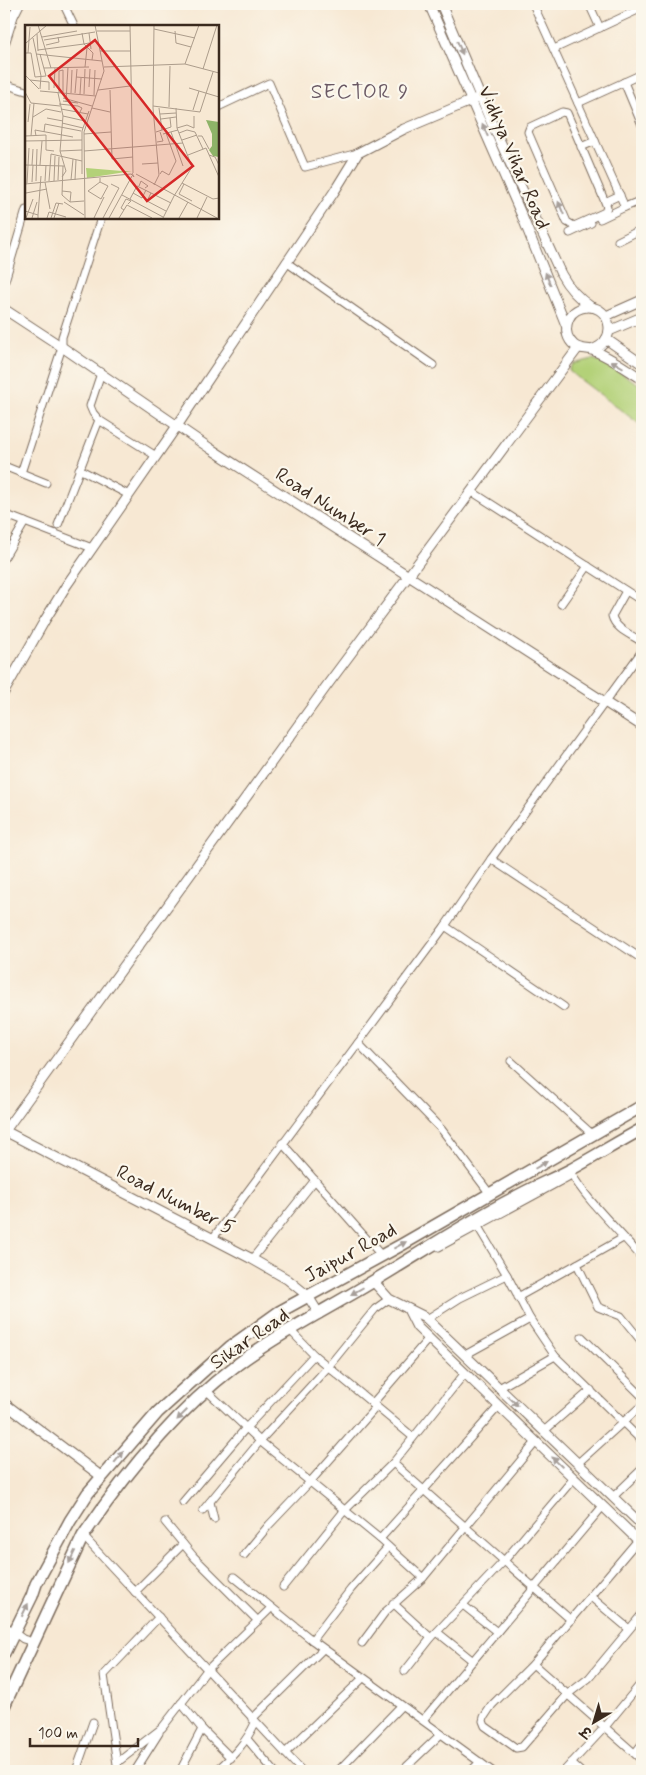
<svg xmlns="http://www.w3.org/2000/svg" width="646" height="1775" font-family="Mynerve,'Playpen Sans Deva',sans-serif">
<rect width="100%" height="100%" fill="#fbf7ec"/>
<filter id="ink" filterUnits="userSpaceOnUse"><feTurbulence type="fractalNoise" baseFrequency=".02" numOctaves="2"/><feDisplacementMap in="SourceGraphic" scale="10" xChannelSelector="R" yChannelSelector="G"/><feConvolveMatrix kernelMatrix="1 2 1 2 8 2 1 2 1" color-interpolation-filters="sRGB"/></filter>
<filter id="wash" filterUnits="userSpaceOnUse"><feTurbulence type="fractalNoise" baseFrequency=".0096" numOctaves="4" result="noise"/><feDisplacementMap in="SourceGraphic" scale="20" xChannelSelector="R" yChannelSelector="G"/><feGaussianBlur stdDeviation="1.12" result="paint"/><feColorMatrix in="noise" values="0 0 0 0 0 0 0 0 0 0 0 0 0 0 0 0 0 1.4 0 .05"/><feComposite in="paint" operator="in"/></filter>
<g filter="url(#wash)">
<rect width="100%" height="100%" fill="#f7e8d3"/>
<polygon fill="#b3d178" stroke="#777e4b" points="593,359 606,364 642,386 642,426 569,371 573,364"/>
</g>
<g filter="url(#ink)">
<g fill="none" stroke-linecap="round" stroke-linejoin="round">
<defs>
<g id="minor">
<polyline points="533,4 625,207 642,200"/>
<polyline points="589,4 600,28"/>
<polyline points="64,5 74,26"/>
<polyline points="554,49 642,8"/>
<polyline points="624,82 642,125"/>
<polyline points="4,84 26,91"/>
<polyline points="578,103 642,74"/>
<polyline points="218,107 269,83 305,167 358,153"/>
<polyline points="581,147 595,141"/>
<polyline points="605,202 567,113 562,112 530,127 528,132 567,222 574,226 605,212 607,207 605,202 620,195"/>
<polyline points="600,219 625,207"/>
<polyline points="570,233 591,223"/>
<polyline points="618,241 642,229"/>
<polyline points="286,262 433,365"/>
<polyline points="4,284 26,210"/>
<polyline points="99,420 93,413 90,406 101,373"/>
<polyline points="4,466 46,483"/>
<polyline points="79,469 129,495"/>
<polyline points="21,473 62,347 62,337 101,218"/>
<polyline points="471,491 642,601"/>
<polyline points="4,514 92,548"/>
<polyline points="58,525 99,420 156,456"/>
<polyline points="4,558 25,522"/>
<path d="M 626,591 L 612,616 C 615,629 632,635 642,642"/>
<polyline points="561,604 588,566"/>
<polyline points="491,859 642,959"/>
<polyline points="445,926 564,1007"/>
<polyline points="358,1043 442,1130 490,1194"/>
<polyline points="511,1061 592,1134"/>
<polyline points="639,1131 642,1142"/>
<polyline points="282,1143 381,1255"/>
<path d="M 569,1170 C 588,1203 618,1229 642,1258"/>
<polyline points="474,1220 507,1275 530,1319 555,1356 642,1441"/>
<polyline points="213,1238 445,926 491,859 642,651"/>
<polyline points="623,1238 577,1264 598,1307 621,1316 642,1342"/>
<polyline points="439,1247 568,1177"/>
<polyline points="252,1259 315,1180"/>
<polyline points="518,1297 577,1264"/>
<polyline points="427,1319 460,1298 507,1275"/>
<polyline points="290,1330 314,1355 413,1437"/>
<polyline points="582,1337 642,1396"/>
<polyline points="465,1355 530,1319"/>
<polyline points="499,1388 555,1356"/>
<polyline points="207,1391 260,1441 380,1539 423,1578"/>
<polyline points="372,1404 429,1338"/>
<polyline points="544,1431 591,1390"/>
<polyline points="393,1463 571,1620"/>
<polyline points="578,1463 642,1405"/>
<polyline points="613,1497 642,1469"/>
<polyline points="183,1502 245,1429 314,1355"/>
<polyline points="210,1502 214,1519"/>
<polyline points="203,1510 260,1441 328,1367 375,1309 389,1299"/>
<polyline points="165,1522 194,1557 258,1621"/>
<polyline points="83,1536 302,1771"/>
<polyline points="380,1539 499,1406"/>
<polyline points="638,1540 533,1664 492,1705 484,1717 483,1721 485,1726 516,1748 522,1747 568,1694 589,1678 642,1614"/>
<polyline points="244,1555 269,1525 310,1482 376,1407"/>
<polyline points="234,1577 312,1640 492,1771"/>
<polyline points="283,1587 344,1511 393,1463 465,1373"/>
<polyline points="135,1592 183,1544"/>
<polyline points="591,1597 629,1629"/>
<polyline points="393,1603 431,1638"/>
<polyline points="463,1605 497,1632"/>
<polyline points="4,1625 23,1639 33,1642"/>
<polyline points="437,1632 473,1661"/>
<polyline points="312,1640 351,1589 388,1547"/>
<polyline points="362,1643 385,1612 423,1578 536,1442"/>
<polyline points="533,1664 642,1760"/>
<polyline points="405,1671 431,1638 504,1561 574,1478"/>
<polyline points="181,1703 202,1729 231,1758"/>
<polyline points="252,1719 323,1649"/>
<polyline points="423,1720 603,1506"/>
<polyline points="247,1739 274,1771"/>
<polyline points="285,1753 363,1678"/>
<polyline points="635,1753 642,1744"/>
<polyline points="118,1762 162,1728 207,1670 271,1608"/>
<polyline points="571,1763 580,1771"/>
<polyline points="76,1771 93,1722"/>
<polyline points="118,1771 104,1675 159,1617"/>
<polyline points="135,1771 159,1733"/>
<polyline points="180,1771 202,1729"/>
<path d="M 216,1771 C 232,1757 246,1743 255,1723"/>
<polyline points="338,1771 401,1706"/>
<polyline points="402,1771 441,1734"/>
<polyline points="471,1771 480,1762"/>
<polyline points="564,1771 605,1727 642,1682"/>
</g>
<g id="tertiary">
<polyline points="64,4 66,4"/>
<polyline points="429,4 522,216 566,325"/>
<path d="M 441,4 L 488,115 L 561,274 C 568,287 578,298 591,307"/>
<polyline points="4,44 13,16 19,4"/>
<polyline points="4,309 62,347 211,449 642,726"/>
<polyline points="606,316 642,300"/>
<polyline points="609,331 642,317"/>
<polyline points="606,339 642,364"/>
<path d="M 591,350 C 622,341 609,300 582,308 C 566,312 561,334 574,345 C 580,350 585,348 592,350 C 609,356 626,369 642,379"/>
<polyline points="4,692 45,620 66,586 177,426 334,192 358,153 404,129 480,97"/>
<polyline points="5,1131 252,1259 287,1279 308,1296 319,1314"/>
<polyline points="4,1132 328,684 578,348"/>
<polyline points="373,1281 389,1299 425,1317 642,1525"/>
<polyline points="408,1309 417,1327 642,1544"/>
<polyline points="4,1403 102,1477"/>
</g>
<g id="primary">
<polyline points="4,1653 32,1596 36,1584 70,1521 88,1493 158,1412 230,1347 279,1312 403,1244 642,1106"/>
<path d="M 4,1706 L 83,1536 C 125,1474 174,1413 234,1367 C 277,1334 326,1310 372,1282 C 419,1254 464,1224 512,1199 C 531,1188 551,1180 570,1170 C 594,1157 618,1142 642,1129"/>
</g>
</defs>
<use href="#minor" stroke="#7d6c5d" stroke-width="9"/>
<use href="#tertiary" stroke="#7d6c5d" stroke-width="11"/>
<use href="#primary" stroke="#7d6c5d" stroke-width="14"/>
<use href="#minor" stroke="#fff" stroke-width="7"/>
<use href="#tertiary" stroke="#fff" stroke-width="9"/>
<use href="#primary" stroke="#fff" stroke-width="11"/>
</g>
<defs><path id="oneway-solid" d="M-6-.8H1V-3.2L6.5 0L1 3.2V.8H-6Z" transform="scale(1.25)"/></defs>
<g fill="#a79f9a">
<use href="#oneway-solid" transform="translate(460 48) rotate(68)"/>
<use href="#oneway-solid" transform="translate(485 130) rotate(-113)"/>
<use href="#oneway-solid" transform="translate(561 208) rotate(-113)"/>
<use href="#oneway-solid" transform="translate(548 279) rotate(-112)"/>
<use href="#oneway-solid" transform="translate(617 364) rotate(-150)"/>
<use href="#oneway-solid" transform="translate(541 1165) rotate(-30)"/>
<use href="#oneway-solid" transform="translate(400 1245) rotate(-28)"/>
<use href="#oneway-solid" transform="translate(357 1291) rotate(150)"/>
<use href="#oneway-solid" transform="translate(513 1401) rotate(44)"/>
<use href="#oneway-solid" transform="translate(182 1415) rotate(135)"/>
<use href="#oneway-solid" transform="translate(119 1457) rotate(-51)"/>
<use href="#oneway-solid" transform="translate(557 1462) rotate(-136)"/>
<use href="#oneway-solid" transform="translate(72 1557) rotate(116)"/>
<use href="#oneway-solid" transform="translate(25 1610) rotate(-64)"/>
</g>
</g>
<g text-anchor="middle" stroke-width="4.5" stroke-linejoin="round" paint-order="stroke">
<g font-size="20" fill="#3b2a1e" stroke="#fbf7ec">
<text transform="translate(515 157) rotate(67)" y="7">Vidhya Vihar Road</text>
<text transform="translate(331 506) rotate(33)" y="7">Road Number 1</text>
<text transform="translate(176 1199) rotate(27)" y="7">Road Number 5</text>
<text transform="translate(350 1252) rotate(-29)" y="7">Jaipur Road</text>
<text transform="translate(249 1338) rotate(-35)" y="7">Sikar Road</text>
</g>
<g font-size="21" letter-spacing="1" fill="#6a5964" stroke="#fbf7ec">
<text x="360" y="98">SECTOR 9</text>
</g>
</g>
<g transform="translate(25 25)">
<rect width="194" height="194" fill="#f7e8d3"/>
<path d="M 61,143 L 97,146 L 107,146 L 62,153 Z" fill="#b3d178"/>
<path d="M 181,95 L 194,97 L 194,132 L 188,131 L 184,125 L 187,121 L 187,109 Z" fill="#8eb368"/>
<path fill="none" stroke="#ac9c8b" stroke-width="1" d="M 13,0 L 26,43M 105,0 L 108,148M 129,4 L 170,13M 72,6 L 105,6M 150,6 L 151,18 L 166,22M 57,8 L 59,19 L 64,18M 64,8 L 66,24M 12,9 L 13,26M 17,12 L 52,6M 8,13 L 16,51 L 15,64M 19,15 L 70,7M 1,18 L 22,0M 21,20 L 34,17 L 33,12M 13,25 L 59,19 L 68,28 L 67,35M 75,26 L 105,26M 0,28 L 6,28 L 10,52 L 21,51M 3,28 L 5,2M 11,29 L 77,36M 15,29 L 21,51M 160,39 L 174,0M 60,42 L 62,23M 79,42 L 160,39 L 194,48M 19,43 L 64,42M 178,44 L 192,0M 0,50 L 14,64M 51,52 L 77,54M 5,55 L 24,57 L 24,65M 64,62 L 65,44M 29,63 L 30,43M 164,63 L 194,72M 73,65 L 105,61M 85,65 L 87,134 L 108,132M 15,66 L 71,71M 0,67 L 6,78 L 35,81M 34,67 L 34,46 L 38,45 L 38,67M 33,68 L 38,91 L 35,126 L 41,146 L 37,152M 46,68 L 47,45M 50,68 L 52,44M 55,69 L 56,53M 59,69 L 60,44M 69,70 L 70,45M 38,73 L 67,81M 38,76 L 53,78M 41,77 L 43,42M 34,79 L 53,81 L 57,83 L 55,87M 128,81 L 175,87 L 188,47M 144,82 L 145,41M 67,83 L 85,87M 134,83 L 137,105M 36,84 L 63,89M 168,85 L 174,66M 135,89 L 151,88M 38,91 L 60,96M 8,92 L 21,84 L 36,87M 22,93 L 38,96M 136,94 L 151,92M 3,97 L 5,79M 37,98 L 58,103M 152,103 L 162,100 L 169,103 L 169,91M 19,107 L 20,99 L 56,106M 131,107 L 146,102 L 145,93M 146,107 L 158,141M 154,108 L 162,105 L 170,107 L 178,124M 59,109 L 86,107M 138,109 L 153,105M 0,111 L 21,110 L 21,125 L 29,126M 6,111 L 9,78M 11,111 L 10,105 L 48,112M 173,111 L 177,111 L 184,124M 157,115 L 172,110M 0,116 L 57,115M 132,117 L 138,116 L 135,107M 35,126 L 57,125M 59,126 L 158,118M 163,130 L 181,123 L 194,152M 184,130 L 190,132 L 194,140M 117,139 L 133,138M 0,140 L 39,141M 7,140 L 8,124M 15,140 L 17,116M 38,141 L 37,170 L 45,177 L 59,176M 57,149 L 57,106 L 64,86M 111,149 L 192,193M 135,149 L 137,146 L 144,150 L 151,136 L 141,108M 75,153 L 75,157 L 83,161 L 76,174 L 63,166 L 75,157M 33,155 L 34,132M 46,155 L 48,134M 50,155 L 51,135M 11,156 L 12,124M 20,156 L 21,140M 24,156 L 26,129 L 57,136M 29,156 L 30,131M 7,157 L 8,140M 20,157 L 25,184M 2,158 L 4,123M 157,158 L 188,174 L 194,173M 0,159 L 106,149 L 109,152 L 107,148M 159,159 L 154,169 L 167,176M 129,160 L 134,150 L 128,83 L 129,0M 114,161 L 116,156 L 123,161 L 120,163M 37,166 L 46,167 L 45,177M 1,168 L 22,164M 108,168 L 117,173 L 121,165M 126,168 L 122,176 L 141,186M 97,170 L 138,192M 149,171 L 167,142 L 152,103 L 151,83M 105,174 L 112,161 L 146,178M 39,177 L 59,190M 99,185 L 96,183 L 101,174 L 106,176 L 103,179M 0,186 L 13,190 L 13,193M 13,190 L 16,151M 1,193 L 8,174M 7,193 L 12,177M 22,193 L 24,187 L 41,192M 26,193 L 31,178 L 38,179M 29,193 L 34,178M 60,193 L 59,107 L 79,46 L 70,0M 69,193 L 79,172M 78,193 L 94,163 L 86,159M 84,193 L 107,151M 94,193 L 102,180 L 127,193M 138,193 L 149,171M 154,193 L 163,177M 172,193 L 182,172"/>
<path fill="#d62828" fill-opacity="0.15" stroke="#d62828" stroke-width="2.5" d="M 70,15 L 168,141 L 122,176 L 24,51 Z"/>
<rect width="194" height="194" fill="none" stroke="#3b2a1e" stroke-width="2.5"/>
</g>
<rect width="646" height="1775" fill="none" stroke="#fbf7ec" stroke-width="20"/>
<g transform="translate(594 1722) rotate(218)" stroke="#fbf7ec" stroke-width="4" paint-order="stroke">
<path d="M0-4L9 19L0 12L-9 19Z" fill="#3b2a1e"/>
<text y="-8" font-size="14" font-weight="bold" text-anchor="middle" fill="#3b2a1e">उ</text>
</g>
<path d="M30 1738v8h108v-8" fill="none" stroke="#3b2a1e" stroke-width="2.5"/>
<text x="38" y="1738" font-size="15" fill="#3b2a1e" stroke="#fbf7ec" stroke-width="4" paint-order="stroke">100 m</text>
</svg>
